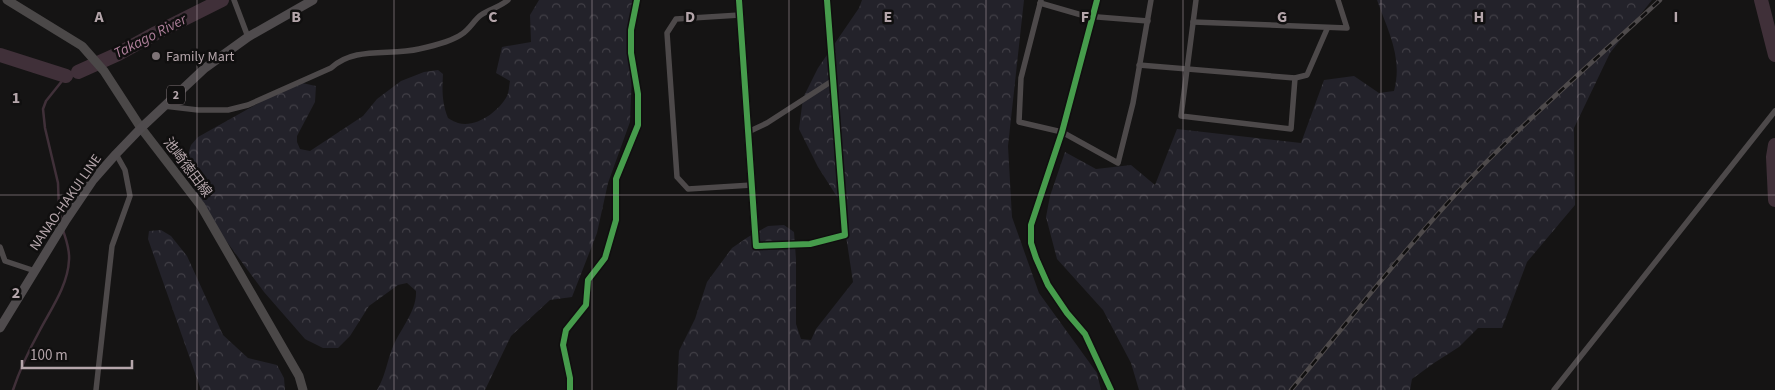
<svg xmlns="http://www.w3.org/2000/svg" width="1775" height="390" font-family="'Source Sans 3','Noto Sans JP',sans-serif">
<defs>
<pattern id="forest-crowns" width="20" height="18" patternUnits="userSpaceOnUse" patternTransform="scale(1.25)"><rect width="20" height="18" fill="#23222a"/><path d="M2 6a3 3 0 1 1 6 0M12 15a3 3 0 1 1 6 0" fill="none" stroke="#413f46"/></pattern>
</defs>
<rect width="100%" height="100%" fill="#151414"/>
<g fill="url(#forest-crowns)">
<path d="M 539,0 L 635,0 L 630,122 L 608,183 L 597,233 L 572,297 L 550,300 L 511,336 L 485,390 L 377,390 C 385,377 387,362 392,349 C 399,330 417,312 416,291 L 407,283 L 398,285 L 369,306 L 350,336 L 338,348 L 323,348 L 305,339 L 264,292 L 204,211 L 188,175 L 187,157 L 191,145 L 198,137 L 291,85 L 302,83 L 316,86 L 315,102 L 297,136 L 297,142 L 300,149 L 310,151 L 363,116 L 377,99 L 401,81 L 424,72 L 438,70 L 443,74 C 442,90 442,103 448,118 C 451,120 455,122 458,123 C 477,128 499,111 507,96 C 509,92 509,86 510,81 L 496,73 L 502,47 L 531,42 L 530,15 Z"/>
<polygon points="862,0 1024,0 1008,146 1012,217 1039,293 1097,373 1101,390 677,390 679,351 695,319 707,282 732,248 748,237 768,226 784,225 794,232 796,259 796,324 801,339 811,340 816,329 853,282 841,203 818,167 799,129 803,98 818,68 859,8"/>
<path d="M 1377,0 L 1652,0 L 1610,53 L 1574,128 L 1575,205 L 1527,262 L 1502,328 L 1478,328 L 1459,347 L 1434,363 L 1412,379 L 1410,390 L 1139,390 L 1131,363 L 1103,310 L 1057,259 L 1046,217 L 1050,196 L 1065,152 L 1096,169 L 1131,165 L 1155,185 L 1177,129 L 1301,143 L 1324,80 L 1354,76 L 1379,93 L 1394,91 C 1403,58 1388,31 1377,0 Z"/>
<polygon points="161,230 171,236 187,256 223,335 248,358 277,365 284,378 285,390 201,390 148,239 149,231"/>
</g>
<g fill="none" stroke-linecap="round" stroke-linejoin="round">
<g stroke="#403039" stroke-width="2.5">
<polyline points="62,222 59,211 58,183 45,128 43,109 46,101 66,76 78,72"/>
<path d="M 13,390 C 20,369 29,350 40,330 C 51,309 68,285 69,260 C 70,249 66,240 63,230"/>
</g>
<g stroke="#403039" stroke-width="14">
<polyline points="1761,0 1775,55"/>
<polyline points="0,55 66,76"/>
<polyline points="78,72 118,54 156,33 222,0"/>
<polyline points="1775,145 1773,157 1775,200"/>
</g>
<g stroke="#4d494a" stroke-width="5.5">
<polyline points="234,0 248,37"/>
<polyline points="1041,0 1021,78 1019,122 1062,132 1118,163 1133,103 1151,0"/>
<polyline points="1097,0 1062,132 1031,225 1031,243 1036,258 1048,285 1067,313 1085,334 1111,390"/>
<polyline points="1196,0 1181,116 1291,129 1295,78"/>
<polyline points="1040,3 1085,16 1148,21"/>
<polyline points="740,15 676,19 667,33 677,177 688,189 752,185"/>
<polyline points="1193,22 1347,28 1338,0"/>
<polyline points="1139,65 1295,78 1307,75 1327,29"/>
<path d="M 164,106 L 198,110 L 228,110 L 248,105 L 331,68 C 354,46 390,56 419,49 C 433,46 451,42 462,34 C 470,29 474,20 481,15 C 490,9 500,7 508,0"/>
<polyline points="748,132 767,123 832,81"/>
<polyline points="756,246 810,244 845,235 827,0"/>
<polyline points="0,247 5,261 35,271"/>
<polyline points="96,390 112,246 130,196 125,170 116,154"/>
<polyline points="570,390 570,378 563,345 566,330 586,305 588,280 605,258 616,220 616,179 638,125 638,94 631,53 631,30 637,0"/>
<polyline points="1554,390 1775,111"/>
</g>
<polyline stroke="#4d494a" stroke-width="8" points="739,0 756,246"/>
<polyline stroke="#4b4848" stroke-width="9" points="7,0 82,46 104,71 141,128 201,206 299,376 303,390"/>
<polyline stroke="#4f4b4d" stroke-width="9" points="0,328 66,220 93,180 116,154 141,128 205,68 248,37 313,0"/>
<defs>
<path id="rail" d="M 1291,390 C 1349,321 1405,248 1467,182 C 1528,118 1595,60 1660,0"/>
</defs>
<use href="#rail" stroke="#4e4a4b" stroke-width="4.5"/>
<use href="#rail" stroke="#100f0f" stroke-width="2.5" stroke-dasharray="8" stroke-linecap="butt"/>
<defs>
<g id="cycleway">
<polyline points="739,0 756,246 810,244 845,235 827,0"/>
<polyline points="1097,0 1062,132 1031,225 1031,243 1036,258 1048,285 1067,313 1085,334 1111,390"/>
<polyline points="570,390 570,378 563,345 566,330 586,305 588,280 605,258 616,220 616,179 638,125 638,94 631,53 631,30 637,0"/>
</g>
</defs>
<use href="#cycleway" stroke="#100f0f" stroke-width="9"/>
<use href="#cycleway" stroke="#469c4c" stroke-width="6"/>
</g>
<path fill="none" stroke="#b5a6ab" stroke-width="1" stroke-opacity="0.55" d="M 197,0 L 197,390M 394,0 L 394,390M 592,0 L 592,390M 789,0 L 789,390M 986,0 L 986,390M 1183,0 L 1183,390M 1381,0 L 1381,390M 1578,0 L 1578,390M 0,195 L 1775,195"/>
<circle fill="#7d7376" stroke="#100f0f" stroke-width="2" cx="156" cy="56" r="5"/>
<g text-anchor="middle" stroke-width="5" stroke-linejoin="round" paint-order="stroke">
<rect fill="#100f0f" stroke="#84797c" stroke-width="1" x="167" y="85.5" width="18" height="19" rx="4"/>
<g font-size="12" font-weight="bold" fill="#b5a6ab">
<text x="176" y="99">2</text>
</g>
<g font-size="14" fill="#b5a6ab" stroke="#100f0f" text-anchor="start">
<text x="166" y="61">Family Mart</text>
</g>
<g font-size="14" fill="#b5a6ab" stroke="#100f0f">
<text transform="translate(188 167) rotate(53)" y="5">池崎徳田線</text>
<text transform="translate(65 202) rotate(-55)" y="5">NANAO-HAKUI LINE</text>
</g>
<g font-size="15" font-style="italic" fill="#ae7f9a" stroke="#100f0f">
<text transform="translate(150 36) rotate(-27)" y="5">Takago River</text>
</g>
</g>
<g font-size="16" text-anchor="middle" font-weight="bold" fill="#b5a6ab" stroke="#100f0f" stroke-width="5" stroke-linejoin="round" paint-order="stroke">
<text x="99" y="22">A</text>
<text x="296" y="22">B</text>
<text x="493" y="22">C</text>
<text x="690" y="22">D</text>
<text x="888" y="22">E</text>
<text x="1085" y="22">F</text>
<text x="1282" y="22">G</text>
<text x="1479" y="22">H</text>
<text x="1676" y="22">I</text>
<text x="16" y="103">1</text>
<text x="16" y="298">2</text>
</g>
<path d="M22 360v8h110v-8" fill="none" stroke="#b5a6ab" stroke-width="2.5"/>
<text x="30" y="360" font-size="15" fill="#b5a6ab" stroke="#100f0f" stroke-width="4" paint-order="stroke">100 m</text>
</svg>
